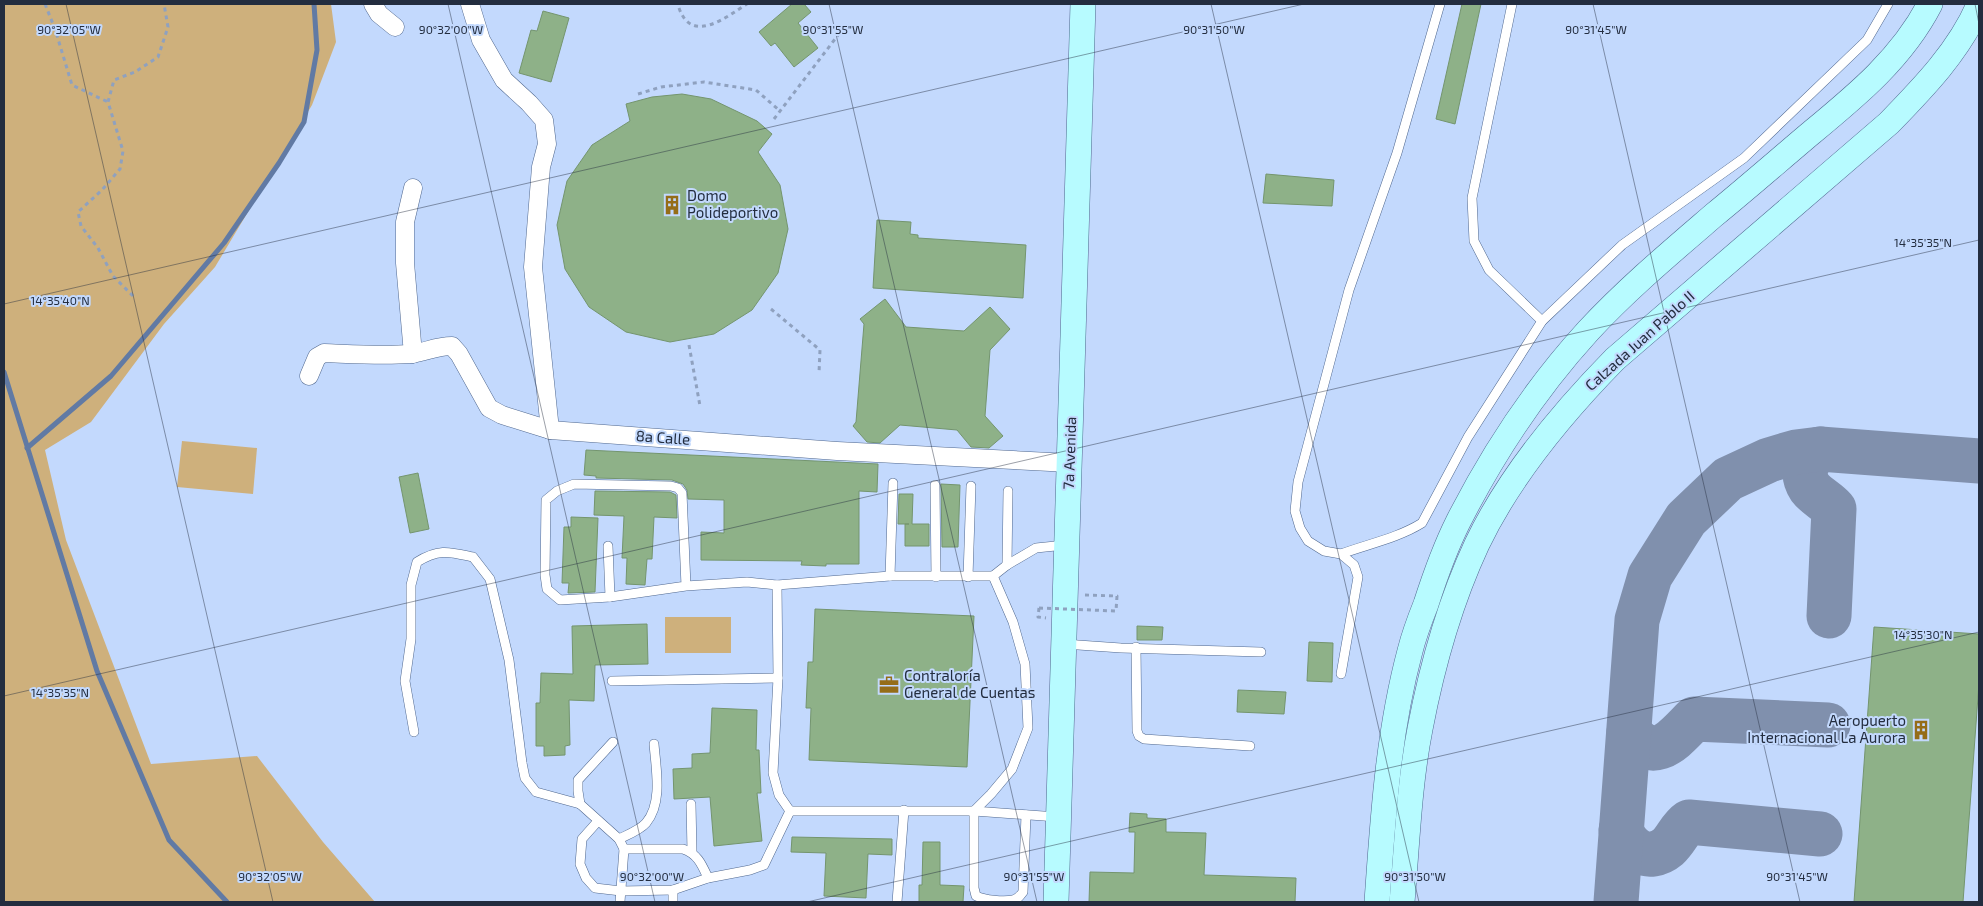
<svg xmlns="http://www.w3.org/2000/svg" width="1983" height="906" font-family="'Exo 2',sans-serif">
<rect width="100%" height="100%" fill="#c3d9fd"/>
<g fill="#ceb07c">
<polygon points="4,4 331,4 336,42 312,105 215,267 164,324 91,422 45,450 66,540 151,764 257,756 323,842 375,902 4,902"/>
<polygon points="182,441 257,448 253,494 177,487"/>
<rect x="665" y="617" width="66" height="36"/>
</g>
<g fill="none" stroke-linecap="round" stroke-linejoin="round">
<g stroke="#617aa4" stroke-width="5">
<polyline points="4,372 97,671 169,840 227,902"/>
<polyline points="27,448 111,376 224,243 279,163 304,122 317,50 314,4"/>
</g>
<g stroke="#8090ad" stroke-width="45">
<path d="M 1820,449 C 1807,458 1800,473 1810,488 C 1816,496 1827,501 1834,509 L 1829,616"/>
<path d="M 1629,732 C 1655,765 1673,740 1694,719 L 1828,725"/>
<path d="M 1621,830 C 1628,850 1649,863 1668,847 C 1676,840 1680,828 1689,822 L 1820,834"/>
<polyline points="1616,902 1637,620 1650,576 1686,519 1728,479 1769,460 1796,452 1820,449 1979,461"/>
</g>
</g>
<g fill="#8eb188" stroke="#74956e">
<polygon points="792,4 804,4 811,12 798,23 818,48 794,67 775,43 771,46 759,32"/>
<polygon points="1462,4 1481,4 1455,124 1436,119"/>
<polygon points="543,11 569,18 551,82 519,73 531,30 537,31"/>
<polygon points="682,94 711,99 757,121 772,134 758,152 780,185 788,229 778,273 752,310 714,334 670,342 626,332 589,307 565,269 557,225 567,181 592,145 630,121 626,104 652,97"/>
<polygon points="1266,174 1334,180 1332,206 1263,203"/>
<polygon points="877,220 911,222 910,234 918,235 918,238 1026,245 1023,298 873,288"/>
<polygon points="885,299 906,327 964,331 990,307 1010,329 990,350 985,416 1003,436 989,448 971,447 957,430 900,425 880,443 867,442 853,426 856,422 864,324 860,319"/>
<polygon points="586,450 878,464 877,492 859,491 859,564 826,564 826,566 801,565 802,561 701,560 701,532 724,533 724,500 688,499 687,490 683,484 672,480 596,478 596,476 584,475"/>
<polygon points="418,473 429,529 410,533 399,477"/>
<polygon points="941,484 960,485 958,547 942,547"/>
<polygon points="595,491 670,492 676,495 677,518 654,517 652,559 647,559 645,585 626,584 627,558 622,558 624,516 594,515"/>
<polygon points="899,494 913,494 912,524 929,524 929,546 905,546 905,524 909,524 898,524"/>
<polygon points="571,517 598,518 595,592 568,593 569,583 562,583 564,527 571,527"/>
<polygon points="815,609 974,616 967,767 809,760 811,708 806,708 808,662 813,662"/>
<polygon points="647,624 648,664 595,665 594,701 569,700 570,745 565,746 565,755 544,756 544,746 536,746 536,703 540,703 541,673 573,674 572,626"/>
<polygon points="1137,626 1163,627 1162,640 1137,640"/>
<polygon points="1874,627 1979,634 1979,683 1963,902 1854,902"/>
<polygon points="1309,642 1333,643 1332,682 1307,681"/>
<polygon points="1238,690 1286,692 1284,714 1237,712"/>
<polygon points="712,708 757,710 756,750 759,750 761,793 757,793 762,841 714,846 710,797 674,799 673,769 692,768 692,754 710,753"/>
<polygon points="1130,813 1147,814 1147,818 1166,819 1166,832 1206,833 1204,875 1296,878 1295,902 1089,902 1090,872 1134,873 1135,832 1129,832"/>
<polygon points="792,837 892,839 892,855 868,854 866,898 824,896 826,853 791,852"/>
<polygon points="923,842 940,842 940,885 964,886 963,902 919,902 919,885 922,885"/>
</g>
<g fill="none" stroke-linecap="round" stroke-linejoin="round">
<defs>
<g id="service">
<polyline points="1512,4 1472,198 1474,241 1489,270 1542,321"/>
<polyline points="935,485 936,577"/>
<polyline points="608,546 610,597"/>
<path d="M 1341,554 C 1368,544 1398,538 1422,523 L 1468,437 L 1542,321 L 1622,245 L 1744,158 L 1867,40 L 1888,4"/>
<polyline points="1007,565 1008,491"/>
<polyline points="890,576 893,483"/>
<path d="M 993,576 L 1013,622 L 1025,664 L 1028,728 L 1012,769 L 991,794 L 974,811 L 974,888 L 976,896 C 985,900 1003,902 1013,900 C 1018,899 1020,896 1023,892 L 1026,815"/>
<polyline points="968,577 971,486"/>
<polyline points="777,585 778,678 773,773 779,795 790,811"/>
<polyline points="686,586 682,493 678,488 671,486 574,484 557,491 546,500 545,575 547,589 560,600 610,597 686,586 747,582 777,585 890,576 993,576 1007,565 1036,548 1065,545"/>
<polyline points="1064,644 1121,648 1261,652"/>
<polyline points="1136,647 1137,731 1139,736 1144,739 1250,746"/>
<polyline points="1341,674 1358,577 1354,565 1341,554 1324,551 1308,541 1300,528 1295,511 1298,482 1349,290 1397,153 1440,4"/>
<polyline points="612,681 778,678"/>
<path d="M 414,732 L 405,681 L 411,639 L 411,585 L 417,562 C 439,548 450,552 473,557 L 490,579 L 509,660 L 522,763 L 525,778 L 536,792 L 580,804 L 619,839 L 624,849 L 683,849 C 698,854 702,865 708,878"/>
<polyline points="580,804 578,791 578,780 613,742"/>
<polyline points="691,804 692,852"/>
<polyline points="790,811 974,811 1057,817"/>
<polyline points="598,821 582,839 580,864 586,878 595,888 621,891 673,890 708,878 750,870 764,865 790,811"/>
<path d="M 619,839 C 627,835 640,830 646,823 C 663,803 656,769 654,744"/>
<polyline points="673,890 673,902"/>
<polyline points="620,902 624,849"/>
<polyline points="897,902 904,810"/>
</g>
<g id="minor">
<polyline points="373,4 379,14 395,27"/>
<polyline points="470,4 481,40 504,80 529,103 544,120 547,144 541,167 533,267 550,430"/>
<polyline points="413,354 405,263 405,222 413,188"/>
<path d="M 309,376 L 317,357 L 324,353 C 352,354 381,356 410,354 C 425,353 434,346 452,346 L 459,354 L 489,408 L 502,415 L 550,430 L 837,451 L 1070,463"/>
</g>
<g id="secondary">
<polyline points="1056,902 1083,4"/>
<path d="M 1377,902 C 1383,817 1388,733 1410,651 C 1414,635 1420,619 1426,604 C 1435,576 1445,548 1458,522 C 1493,453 1536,388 1588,331 C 1627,289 1671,252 1714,215 C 1747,188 1779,160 1811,133 C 1857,95 1902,58 1930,4"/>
<path d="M 1402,902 C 1407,845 1409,785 1420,729 C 1432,666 1450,602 1477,544 C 1510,475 1562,413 1615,359 L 1889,123 C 1924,87 1959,51 1979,5"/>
</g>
</defs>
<use href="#service" stroke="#50688f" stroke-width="10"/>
<use href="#minor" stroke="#50688f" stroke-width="19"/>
<use href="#secondary" stroke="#50688f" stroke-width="26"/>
<g stroke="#8fa1bf" stroke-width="3" stroke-dasharray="4 4" stroke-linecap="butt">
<polyline points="45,4 55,29 72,85 108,102"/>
<path d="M 679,8 C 692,45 726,17 747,4"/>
<polyline points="638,94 661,87 704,82 756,90 780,111"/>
<polyline points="774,119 845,26 852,27"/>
<polyline points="133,296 113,276 98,248 81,226 78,212 102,190 120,169 123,151 108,102 114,80 135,72 158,57 168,27 164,4"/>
<polyline points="771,309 820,350 819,373"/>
<polyline points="689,345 700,406"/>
<polyline points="1085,595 1117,596 1116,611"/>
<polyline points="1039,608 1038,617 1046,618"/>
</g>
<use href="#service" stroke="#fff" stroke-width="9"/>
<use href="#minor" stroke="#fff" stroke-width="18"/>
<use href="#secondary" stroke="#b7fbff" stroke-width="25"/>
<polyline stroke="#8fa1bf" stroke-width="3" stroke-dasharray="4 4" stroke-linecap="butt" points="1039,608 1116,611"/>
</g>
<path fill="none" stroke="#232d3f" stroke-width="1" stroke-opacity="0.45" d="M 66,4 L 273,902M 448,4 L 655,902M 829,4 L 1037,902M 1211,4 L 1419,902M 1593,4 L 1800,902M 1975,4 L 1979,24M 4,304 L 1304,4M 4,696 L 1979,240M 807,902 L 1979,632"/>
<defs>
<symbol id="building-bare" viewBox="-9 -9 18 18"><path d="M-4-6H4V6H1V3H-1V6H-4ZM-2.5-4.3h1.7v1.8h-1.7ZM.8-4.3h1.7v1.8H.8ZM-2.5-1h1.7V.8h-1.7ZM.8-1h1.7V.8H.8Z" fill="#956d18" stroke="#c3d9fd" stroke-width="2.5" paint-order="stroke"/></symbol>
<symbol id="office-bare" viewBox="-9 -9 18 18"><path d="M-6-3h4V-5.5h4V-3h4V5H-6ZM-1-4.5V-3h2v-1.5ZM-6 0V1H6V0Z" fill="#956d18" stroke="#c3d9fd" stroke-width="2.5" paint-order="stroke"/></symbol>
</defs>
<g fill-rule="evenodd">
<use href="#building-bare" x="658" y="191" width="28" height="28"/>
<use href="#office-bare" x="875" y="671" width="28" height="28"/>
<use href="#building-bare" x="1907" y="716" width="28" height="28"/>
</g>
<g text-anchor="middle" stroke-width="4" stroke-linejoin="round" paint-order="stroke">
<g font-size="15" fill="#232d3f" stroke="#c3d9fd" text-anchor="start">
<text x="687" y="201">Domo<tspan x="687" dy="17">Polideportivo</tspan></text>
<text x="904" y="681">Contraloría<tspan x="904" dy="17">General de Cuentas</tspan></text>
<text x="1906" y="726" text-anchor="end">Aeropuerto<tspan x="1906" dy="17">Internacional La Aurora</tspan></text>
</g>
<g font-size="15" fill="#232d3f" stroke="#c3d9fd">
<text transform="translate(1640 341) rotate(-42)" y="5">Calzada Juan Pablo II</text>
<text transform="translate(663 438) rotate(4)" y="5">8a Calle</text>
<text transform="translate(1070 453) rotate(-88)" y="5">7a Avenida</text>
</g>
</g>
<g font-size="12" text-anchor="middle" fill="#232d3f" stroke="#c3d9fd" stroke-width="4" stroke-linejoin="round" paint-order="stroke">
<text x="69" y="34">90°32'05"W</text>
<text x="451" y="34">90°32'00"W</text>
<text x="833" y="34">90°31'55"W</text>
<text x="1214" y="34">90°31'50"W</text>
<text x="1596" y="34">90°31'45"W</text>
<text x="1923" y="247">14°35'35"N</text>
<text x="60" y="305">14°35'40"N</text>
<text x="1923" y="639">14°35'30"N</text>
<text x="60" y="697">14°35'35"N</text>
<text x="270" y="881">90°32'05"W</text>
<text x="652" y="881">90°32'00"W</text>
<text x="1034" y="881">90°31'55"W</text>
<text x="1415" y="881">90°31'50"W</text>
<text x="1797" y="881">90°31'45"W</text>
</g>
<rect width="1983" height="906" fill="none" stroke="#232d3f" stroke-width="10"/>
</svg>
